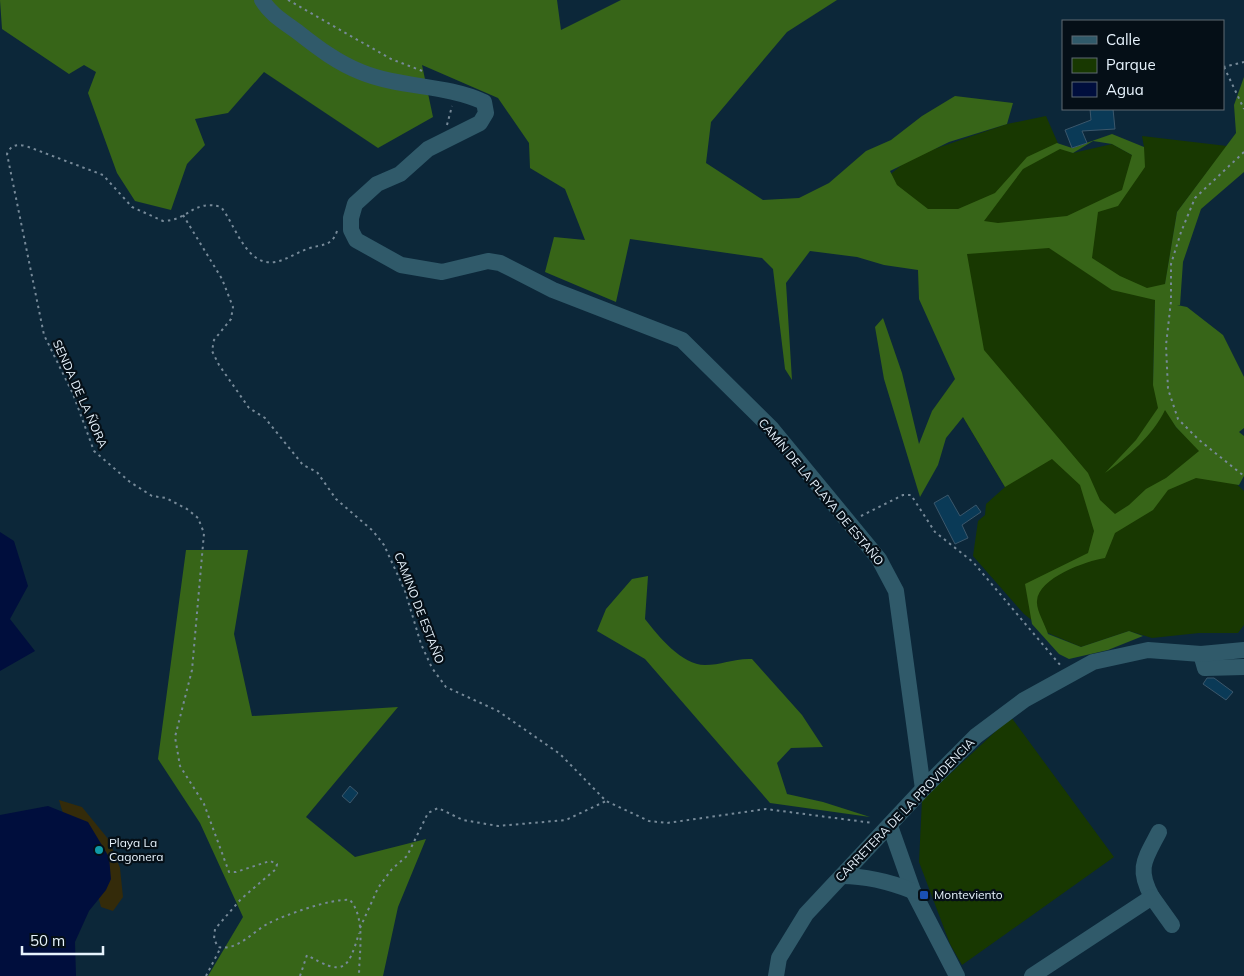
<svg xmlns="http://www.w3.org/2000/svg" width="1244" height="976" font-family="Mulish,sans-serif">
<rect width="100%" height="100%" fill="#0c2739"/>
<g fill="#183801">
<polygon points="1046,116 1060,148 1073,153 1112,144 1132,155 1144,147 1142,136 1227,146 1177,212 1165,285 1155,300 1153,384 1176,427 1244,491 1244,625 1238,633 1199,633 1152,638 1129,631 1081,647 1048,633 1024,614 973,556 978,521 985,515 986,504 1005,487 963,417 952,242 874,188 911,157 1007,124"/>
<polygon points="1011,717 1114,857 962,965 950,944 919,862 922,800"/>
</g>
<g fill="#376518" fill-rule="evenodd">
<path d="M 0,0 L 557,0 L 561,30 L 621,0 L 837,0 L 787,32 L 711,122 L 706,163 L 763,200 L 799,198 L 829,183 L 866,151 L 891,140 L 922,116 L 955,96 L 1013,103 L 1007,124 L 949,142 L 890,171 L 897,185 L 928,209 L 958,209 L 995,193 L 1027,157 L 1057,143 L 1072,148 L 1112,134 L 1144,147 L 1145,167 L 1118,206 L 1098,212 L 1092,258 L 1120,276 L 1147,288 L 1165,284 L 1177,212 L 1236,133 L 1234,105 L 1244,77 L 1244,172 L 1201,209 L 1183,262 L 1180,305 L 1177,305 L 1187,307 L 1223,335 L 1244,377 L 1244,428 L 1239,432 L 1244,436 L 1244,476 L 1239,485 L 1196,478 L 1168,490 L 1153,510 L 1115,533 L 1105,558 C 1086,561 1038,578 1037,601 C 1036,610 1045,624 1048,634 L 1081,647 L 1129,631 L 1143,636 L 1108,650 L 1069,659 L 1059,654 L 1032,624 L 1025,584 L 1088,553 L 1094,531 L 1080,485 L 1052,459 L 1005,487 L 963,417 L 946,438 L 938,465 L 920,497 L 884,379 L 875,327 L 883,318 L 902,373 L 919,444 L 932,411 L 955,379 L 919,299 L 918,270 L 884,265 L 857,257 L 810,251 L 786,283 L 792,380 L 785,369 L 773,269 L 762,258 L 630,239 L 616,302 L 545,272 L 554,237 L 585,240 L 565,189 L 530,168 L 529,143 L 498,98 L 422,65 L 433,117 L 378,148 L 264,72 L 228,113 L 195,119 L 205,145 L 187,164 L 171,210 L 135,201 L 117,173 L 88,93 L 96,72 L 84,65 L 69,74 L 2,29 ZM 1093,141 L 1112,144 L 1132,155 L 1122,190 L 1067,216 L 998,223 L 984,221 L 1023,169 L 1060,149 L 1073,153 ZM 1049,248 L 1112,290 L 1155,300 L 1153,385 L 1158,408 L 1136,440 L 1105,473 C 1128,457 1153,435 1165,410 L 1176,427 L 1199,451 L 1166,478 L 1146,489 L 1129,505 L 1115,514 L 1100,500 L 1088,473 L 984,350 L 967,254 Z"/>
<polygon points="186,550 248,550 234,634 252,716 398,707 306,817 355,857 426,839 398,907 383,976 208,976 243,917 200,823 158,759"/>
<path d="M 648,576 L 645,619 C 658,636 682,665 705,665 C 721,665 735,658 752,659 L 802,715 L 823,747 L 791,748 L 777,763 L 787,794 L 823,802 L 870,817 L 770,803 L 645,659 L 597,631 L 606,609 L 632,579 Z"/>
</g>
<path fill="#342b0a" d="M 59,800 L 82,807 L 109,840 L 120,868 L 123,897 L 113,911 L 101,907 C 92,868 69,838 59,800 Z"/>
<g fill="#000e3d">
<polygon points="0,532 14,541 28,586 10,619 35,651 0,671"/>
<polygon points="48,806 88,822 109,857 111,879 106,890 89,911 75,942 76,976 0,976 0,815"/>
</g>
<g fill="#0a3a57" stroke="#3b576b">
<polygon points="1090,109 1113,109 1115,129 1082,131 1087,143 1072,148 1065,130 1091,120"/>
<polygon points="948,495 960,516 976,505 981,512 962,525 968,538 955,544 934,503"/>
<polygon points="1207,678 1214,678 1233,692 1226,700 1203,684"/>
<polygon points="350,786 358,793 350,803 342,796"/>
</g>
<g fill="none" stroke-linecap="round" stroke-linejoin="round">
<g stroke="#778a99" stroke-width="2" stroke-dasharray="2.5 4" stroke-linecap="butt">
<polyline points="288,0 391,59 425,72"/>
<polyline points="1223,67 1244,62"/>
<polyline points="1224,67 1244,109"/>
<polyline points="447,125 452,106"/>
<polyline points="1244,152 1195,198 1181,232 1171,264 1171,301 1166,345 1168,389 1178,419 1199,440 1244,476"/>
<polyline points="183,215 222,279 233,307 231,319 214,340 212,351 219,365 249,408 265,418 303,465 317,472 336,499 373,531 384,545 405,591 421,644 432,668 446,687 498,711 560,754 606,801 649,821 667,823 766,809 873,823"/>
<path d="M 337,231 C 332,247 321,244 307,249 C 296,253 286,260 275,262 C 246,267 235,224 221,207 C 193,199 190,220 163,221 L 132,207 L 103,175 L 26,146 C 16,144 11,145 7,154 L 44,335 L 73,394 L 94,451 L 130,482 L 152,496 L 166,498 L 187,509 L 198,518 L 204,533 L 192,670 L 175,737 L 180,766 L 204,804 L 229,872 L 236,872 L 270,861 L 277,864 L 276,869 L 241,899 L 215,929 L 214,939 L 218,947 C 238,951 252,932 269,923 C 285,915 332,898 350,900 C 366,918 359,953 359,976"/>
<polyline points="861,516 903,495 911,495 935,532 973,562 1061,666"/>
<polyline points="360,928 378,888 392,869 407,856 428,813 438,808 463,820 498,826 566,820 606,801"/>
<polyline points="206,976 221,947"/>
<path d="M 300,976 L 307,955 C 343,976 348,971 359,933"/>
</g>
<g stroke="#305a6a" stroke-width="16">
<path d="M 262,0 C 271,15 286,23 299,33 C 318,48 338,63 361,72 C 400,88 444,84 484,102 L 486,113 L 480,123 L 428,149 L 400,174 L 377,184 L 355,204 L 351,218 L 351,230 L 356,240 L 401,265 L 442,272 L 488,261 L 500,263 L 553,290 L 682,340 L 772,429 L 879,559 L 896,591 L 923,789"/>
<polyline points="1201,654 1205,668 1244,667"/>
<polyline points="890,826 913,891 957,976"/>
<path d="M 842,876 C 866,876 890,882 913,891"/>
<path d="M 1152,897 C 1136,868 1145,859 1159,832"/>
<polyline points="776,976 779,958 806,914 923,789 976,736 1024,700 1093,662 1148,650 1201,654 1244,650"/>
<polyline points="1032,976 1152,897 1172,925"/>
</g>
</g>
<circle fill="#0f9aa8" stroke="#050f17" stroke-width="2" cx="99" cy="850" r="5"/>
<rect fill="#1a4fb4" stroke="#050f17" stroke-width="2" x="919" y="890" width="10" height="10" rx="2.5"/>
<g text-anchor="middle" stroke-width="4.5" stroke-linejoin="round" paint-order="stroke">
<g font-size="12" fill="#e7f3fd" stroke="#050f17">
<text transform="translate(80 394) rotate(66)" y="4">SENDA DE LA ÑORA</text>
<text transform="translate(821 492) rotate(50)" y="4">CAMÍN DE LA PLAYA DE ESTAÑO</text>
<text transform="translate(419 608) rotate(69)" y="4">CAMINO DE ESTAÑO</text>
<text transform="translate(905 810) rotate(-46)" y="4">CARRETERA DE LA PROVIDENCIA</text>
</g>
<g font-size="12" fill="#e7f3fd" stroke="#050f17" text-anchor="start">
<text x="109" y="847">Playa La<tspan x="109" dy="14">Cagonera</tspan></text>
<text x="934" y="899">Monteviento</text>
</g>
</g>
<rect x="1062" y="20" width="162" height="90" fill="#050f17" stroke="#5f6a73"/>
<rect x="1072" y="36" width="25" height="8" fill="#305a6a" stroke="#5f6a73"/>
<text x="1106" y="45" font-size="15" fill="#e7f3fd">Calle</text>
<rect x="1072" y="58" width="25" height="15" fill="#183801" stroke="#5f6a73"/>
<text x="1106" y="70" font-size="15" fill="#e7f3fd">Parque</text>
<rect x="1072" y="82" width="25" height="15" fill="#000e3d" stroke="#5f6a73"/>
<text x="1106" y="95" font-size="15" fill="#e7f3fd">Agua</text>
<path d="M22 946v8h81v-8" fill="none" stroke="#e7f3fd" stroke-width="2.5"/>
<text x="30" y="946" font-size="15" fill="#e7f3fd" stroke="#050f17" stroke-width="4" paint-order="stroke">50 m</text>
</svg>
